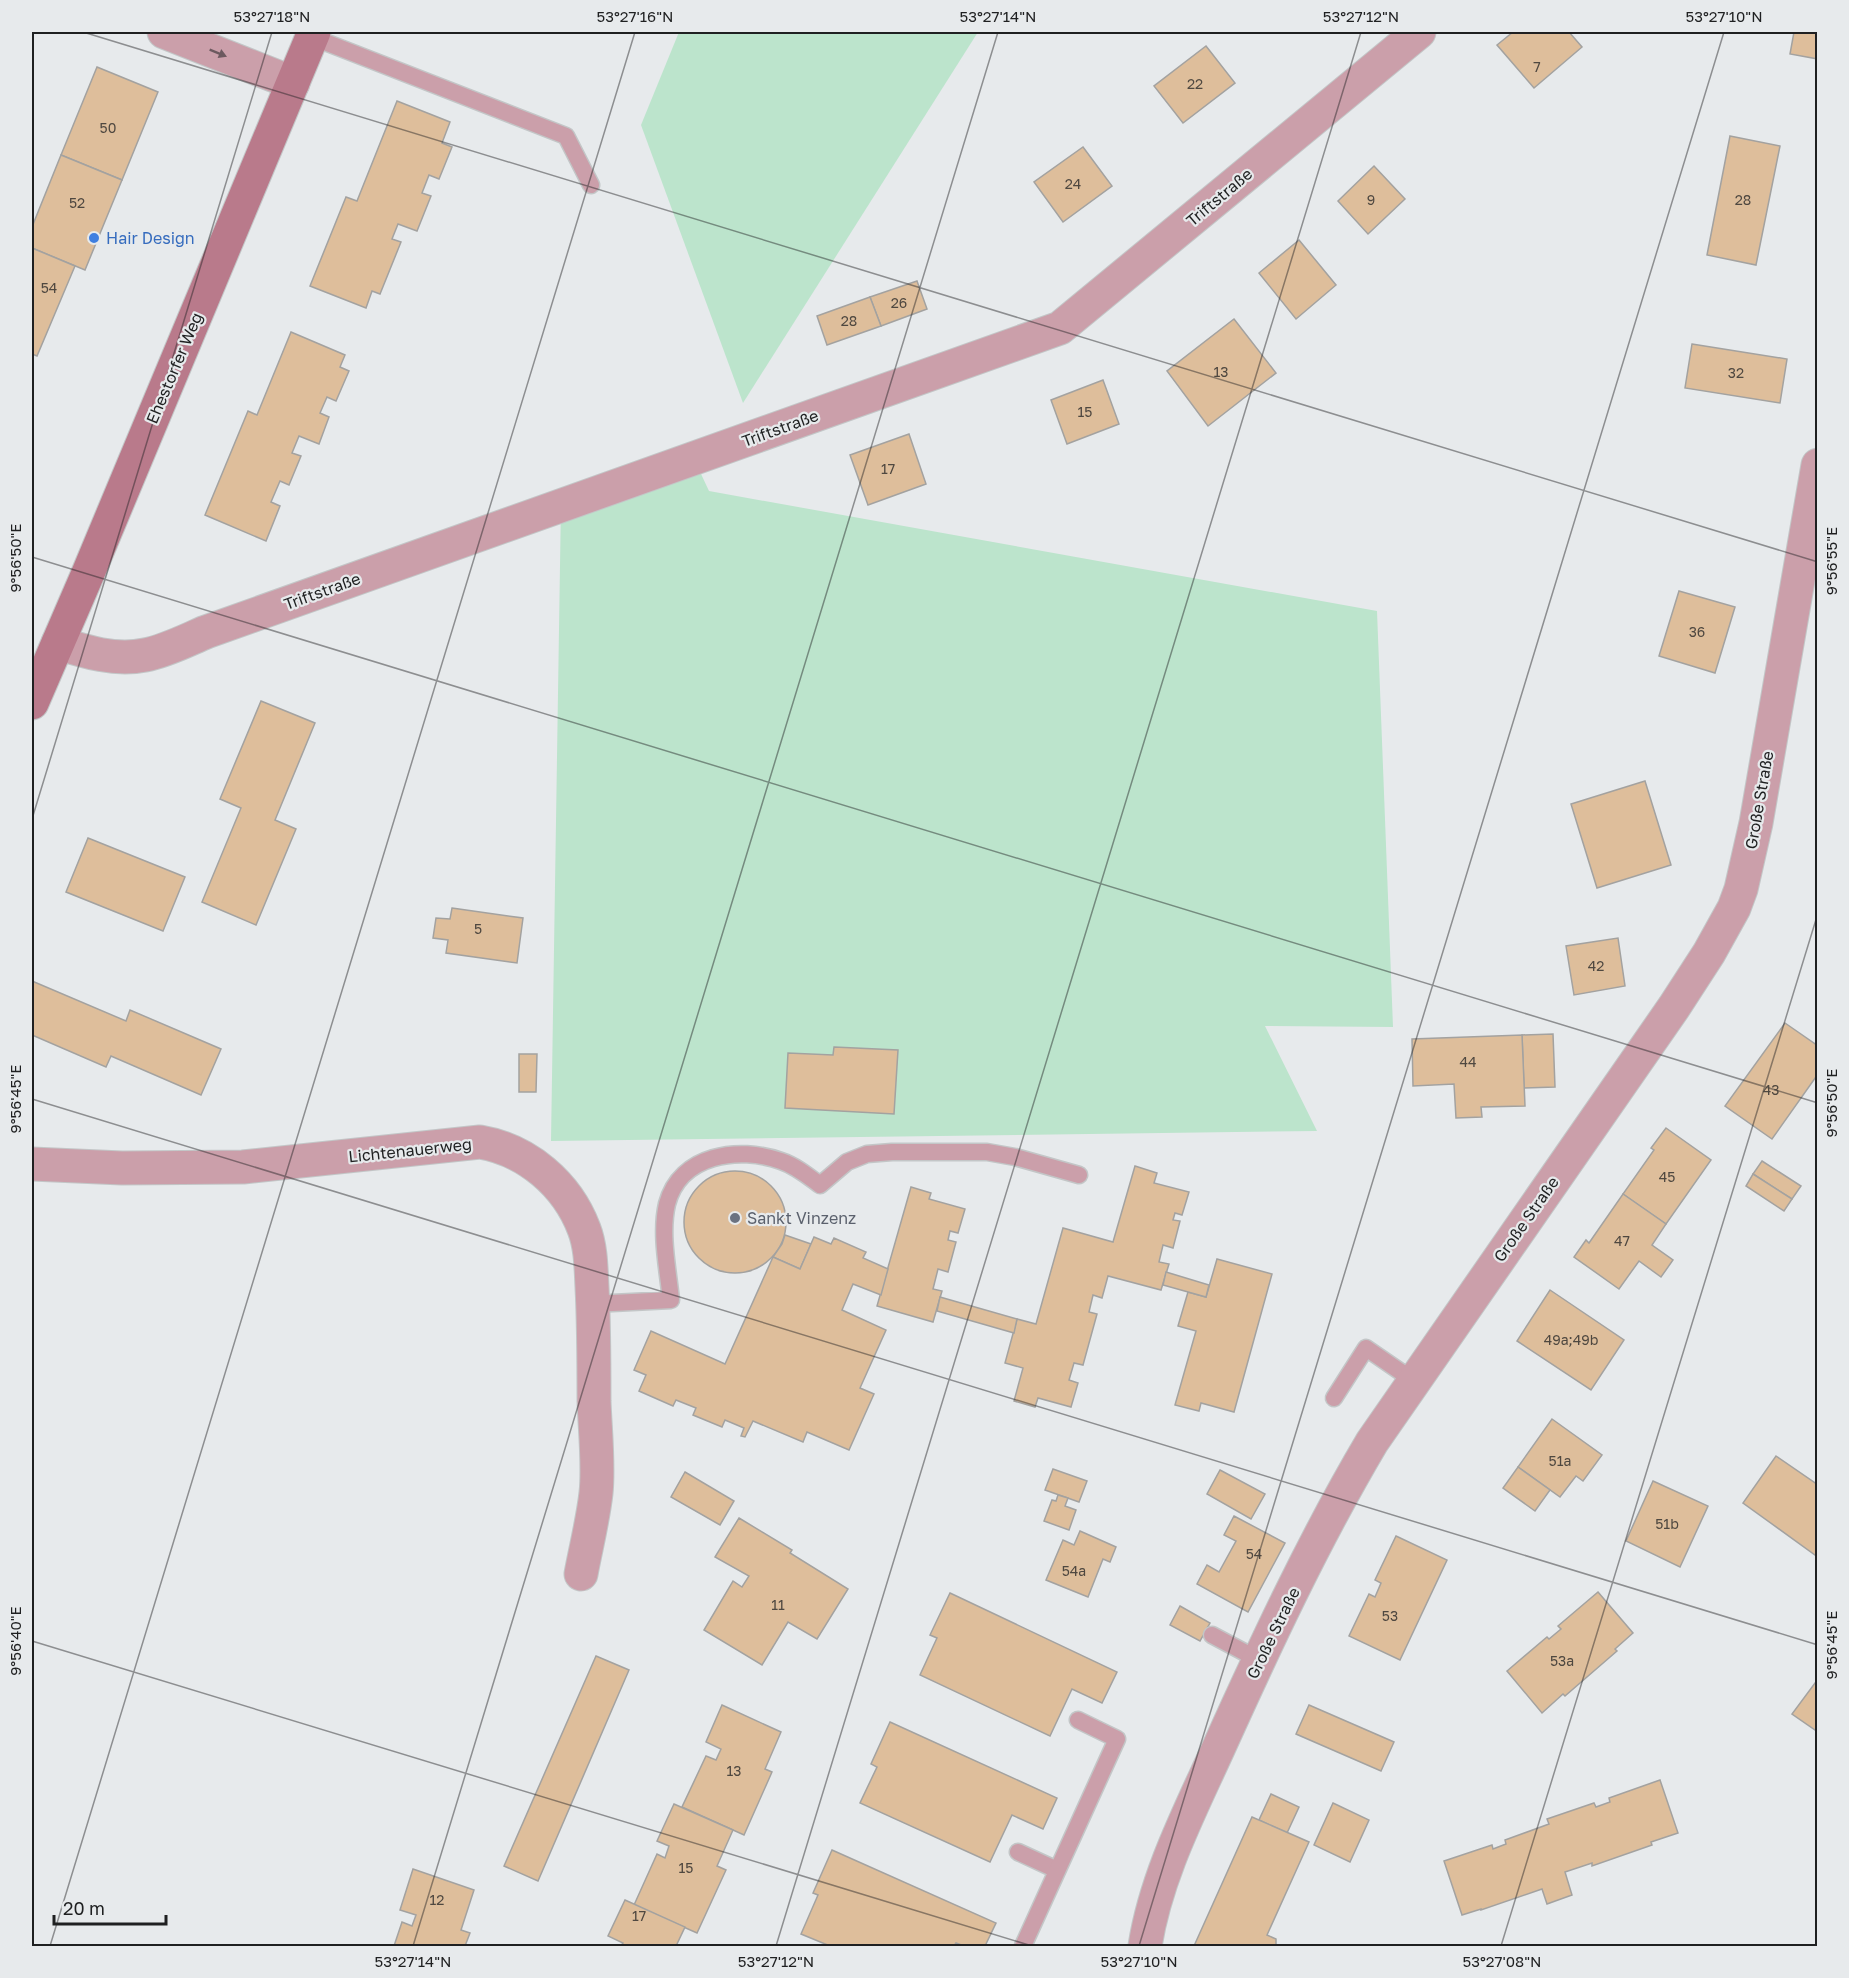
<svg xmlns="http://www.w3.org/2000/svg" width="1849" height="1978" font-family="'Golos Text',sans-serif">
<rect width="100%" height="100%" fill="#e7eaec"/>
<g fill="#bce4cc">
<polygon points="679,32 978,32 743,403 641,125"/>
<polygon points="694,459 709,491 1377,611 1393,1027 1265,1026 1317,1131 551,1141 561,502"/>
</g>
<g fill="#debe9b" stroke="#a3a2a0" stroke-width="1.5">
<polygon points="1513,32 1569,32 1582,47 1534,88 1497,45"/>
<polygon points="1794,32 1818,32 1818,59 1790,54"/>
<polygon points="1206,46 1235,83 1183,123 1154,86"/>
<polygon points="97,67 158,92 122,180 61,155"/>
<polygon points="397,101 450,122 442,143 452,147 439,179 429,175 422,193 431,196 417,231 398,224 392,239 401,242 380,294 372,291 366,308 310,286 346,197 357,201"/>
<polygon points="1730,136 1780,146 1756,265 1707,255"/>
<polygon points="1083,147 1112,186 1063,222 1034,182"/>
<polygon points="61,155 122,180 85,270 32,248 32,227"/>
<polygon points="1374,166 1405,199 1368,234 1338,201"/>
<polygon points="1299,240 1336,285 1296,319 1259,273"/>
<polygon points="32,248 75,266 37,356 32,354"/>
<polygon points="917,281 927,309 881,326 870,297"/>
<polygon points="870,297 881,326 827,345 817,316"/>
<polygon points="1234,319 1276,373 1208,426 1167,371"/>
<polygon points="291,332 345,355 340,367 349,371 336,401 327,397 320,413 329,417 319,444 299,436 292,453 301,456 289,485 280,481 271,502 280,506 266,541 205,515 248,411 257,415"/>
<polygon points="1692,344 1787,359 1780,403 1685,388"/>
<polygon points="1103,380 1119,424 1067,444 1051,400"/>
<polygon points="909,434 926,484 868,505 850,455"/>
<polygon points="1679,591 1735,607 1715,673 1659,656"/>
<polygon points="261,701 315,723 275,820 296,829 256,925 202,902 241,808 220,799"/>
<polygon points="1645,781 1671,865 1597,888 1571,804"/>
<polygon points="88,838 185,877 163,931 66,892"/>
<polygon points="452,908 523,918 517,963 446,953 448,940 433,938 436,918 450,919"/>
<polygon points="1618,938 1625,986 1574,995 1566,946"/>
<polygon points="32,981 126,1021 130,1010 221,1049 201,1095 111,1056 106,1067 32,1035"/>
<polygon points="1785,1023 1818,1046 1818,1074 1772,1139 1725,1106"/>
<polygon points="1553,1034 1555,1087 1524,1088 1522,1035"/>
<polygon points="1522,1035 1525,1106 1481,1107 1482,1117 1456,1118 1454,1084 1413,1086 1412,1039"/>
<polygon points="834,1047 898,1050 894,1114 785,1108 788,1053 833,1055"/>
<polygon points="519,1054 537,1054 536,1092 519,1092"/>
<polygon points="1666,1128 1711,1160 1666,1224 1623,1194 1654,1150 1651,1148"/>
<polygon points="1762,1161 1801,1186 1792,1199 1753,1174"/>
<polygon points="1135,1166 1157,1173 1154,1183 1189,1192 1182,1215 1175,1213 1173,1220 1180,1221 1173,1248 1163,1245 1159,1262 1169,1264 1161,1290 1108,1276 1102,1298 1093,1295 1089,1312 1097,1314 1083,1365 1074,1363 1069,1380 1078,1383 1071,1407 1038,1398 1035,1407 1014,1401 1023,1368 1005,1363 1017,1319 1036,1324 1063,1228 1113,1242"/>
<circle cx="735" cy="1222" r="51"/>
<polygon points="1753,1174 1792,1199 1784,1211 1746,1186"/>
<polygon points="911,1187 931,1193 929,1199 965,1209 958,1233 950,1231 948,1240 956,1242 948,1272 938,1269 933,1289 942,1291 933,1322 877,1306"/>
<polygon points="1623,1194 1666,1224 1652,1245 1673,1260 1661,1277 1639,1261 1619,1289 1574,1257 1586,1240 1589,1243"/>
<polygon points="785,1235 811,1244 800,1269 773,1257 782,1244"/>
<polygon points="814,1237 831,1244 834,1238 866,1252 863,1258 888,1269 881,1295 853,1284 842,1310 886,1330 860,1388 874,1394 849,1450 807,1432 803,1442 753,1421 745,1437 741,1436 744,1428 725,1420 722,1427 693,1415 696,1408 676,1400 673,1406 639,1391 646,1375 634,1370 651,1331 725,1364 773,1257 800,1269"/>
<polygon points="1217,1259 1272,1274 1234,1412 1201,1403 1199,1411 1175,1405 1196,1331 1178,1326 1188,1292 1206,1297"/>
<polygon points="1166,1272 1209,1285 1206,1297 1163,1285"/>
<polygon points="1550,1290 1624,1340 1591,1390 1517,1341"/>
<polygon points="940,1297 1017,1319 1014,1333 937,1311"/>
<polygon points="1552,1419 1602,1455 1583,1481 1576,1476 1560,1497 1518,1467"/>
<polygon points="1776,1456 1818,1485 1818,1552 1815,1555 1743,1503"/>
<polygon points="1518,1467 1550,1490 1535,1511 1503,1488"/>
<polygon points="1053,1469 1087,1481 1079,1502 1045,1490"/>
<polygon points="1220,1470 1265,1494 1251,1519 1207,1494"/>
<polygon points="685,1472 734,1501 720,1525 671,1497"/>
<polygon points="1653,1481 1708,1506 1680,1567 1626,1541"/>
<polygon points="1058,1495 1068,1498 1065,1506 1076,1510 1069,1530 1044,1521 1052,1500 1056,1501"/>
<polygon points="1234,1516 1285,1543 1248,1612 1197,1584 1207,1565 1219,1572 1236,1541 1224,1535"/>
<polygon points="739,1518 792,1550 790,1553 848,1589 817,1639 788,1622 762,1665 704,1630 733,1581 742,1587 749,1576 715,1557"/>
<polygon points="1080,1531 1116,1547 1110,1562 1103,1559 1088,1597 1046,1580 1063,1540 1074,1545"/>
<polygon points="1396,1536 1447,1560 1400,1660 1349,1636 1369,1594 1375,1597 1381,1583 1375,1580"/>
<polygon points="1598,1592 1633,1633 1615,1649 1617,1651 1565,1696 1563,1694 1542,1713 1507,1671 1547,1637 1549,1639 1561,1629 1558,1626"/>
<polygon points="950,1593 1117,1672 1102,1703 1072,1689 1050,1736 920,1675 937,1638 930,1635"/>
<polygon points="1180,1606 1210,1623 1200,1641 1170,1625"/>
<polygon points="596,1656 629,1670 538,1881 504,1866"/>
<polygon points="1818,1679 1818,1732 1792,1714"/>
<polygon points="722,1705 781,1732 765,1769 772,1772 744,1835 682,1807 706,1756 716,1760 721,1749 706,1742"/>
<polygon points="1309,1705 1394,1742 1381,1771 1296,1734"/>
<polygon points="890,1722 1057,1798 1043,1829 1012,1815 990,1862 860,1803 877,1767 871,1764"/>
<polygon points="1660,1780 1678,1833 1651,1842 1652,1845 1592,1866 1592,1863 1565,1872 1572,1895 1547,1904 1542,1889 1481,1910 1481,1909 1462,1915 1444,1861 1492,1845 1493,1849 1506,1844 1505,1840 1549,1824 1547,1819 1594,1803 1596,1807 1610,1802 1609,1798"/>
<polygon points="1271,1794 1299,1807 1287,1833 1259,1820"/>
<polygon points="1333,1803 1369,1820 1350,1862 1314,1845"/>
<polygon points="674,1804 733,1830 717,1866 726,1870 697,1933 634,1905 657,1854 665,1858 669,1846 657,1841"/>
<polygon points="1252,1817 1309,1842 1267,1935 1276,1939 1276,1946 1194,1946"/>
<polygon points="832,1850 996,1923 985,1946 964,1946 956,1943 954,1946 830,1946 801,1934 818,1895 813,1893"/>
<polygon points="413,1869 474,1890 461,1930 470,1933 465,1946 394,1946 402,1922 412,1926 416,1915 400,1910"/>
<polygon points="625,1900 685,1927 676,1946 621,1946 623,1943 608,1936"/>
</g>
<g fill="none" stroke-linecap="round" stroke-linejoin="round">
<defs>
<g id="service">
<polyline points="312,37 566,136 591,185"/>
<path d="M 593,1304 L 671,1300 C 668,1270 660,1234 667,1204 C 680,1154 739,1146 781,1161 C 796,1166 808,1176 820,1185 L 847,1162 L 867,1154 L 892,1152 L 987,1152 L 1015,1157 L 1079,1175"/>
<polyline points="1334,1398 1366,1348 1414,1381"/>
<polyline points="1212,1635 1259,1660"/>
<polyline points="1018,1852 1057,1870"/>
<polyline points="1023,1946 1117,1739 1078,1720"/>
</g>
<g id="minor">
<polyline points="164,32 293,83"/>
<path d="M 58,643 C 86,652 115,661 145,655 C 166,651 187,640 206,632 L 1060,328 L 1419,32"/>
<path d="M 32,1164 L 122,1168 L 243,1167 L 480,1142 C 527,1150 567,1184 584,1229 C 591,1247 591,1268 592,1287 C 594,1325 594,1363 594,1401 C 595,1429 599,1466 596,1493 C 593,1520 586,1547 581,1574"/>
<path d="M 1145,1946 C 1156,1876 1190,1811 1219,1747 C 1266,1643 1314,1540 1372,1442 L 1674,1007 L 1709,953 L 1734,908 L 1741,889 L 1756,823 L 1818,465"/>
</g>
<polyline id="secondary" points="32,703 89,571 314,32"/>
</defs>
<use href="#service" stroke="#c3c6c7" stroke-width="19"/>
<use href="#minor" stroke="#c3c6c7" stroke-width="35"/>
<use href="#secondary" stroke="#c3c6c7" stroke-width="35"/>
<use href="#service" stroke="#cb9faa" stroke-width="16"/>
<use href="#minor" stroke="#cb9faa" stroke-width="33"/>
<use href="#secondary" stroke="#b97a8b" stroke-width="33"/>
</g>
<defs><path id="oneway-solid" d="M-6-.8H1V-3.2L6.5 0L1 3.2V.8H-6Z" transform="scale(1.5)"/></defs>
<use fill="#6c595f" href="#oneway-solid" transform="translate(218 53) rotate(22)"/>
<path fill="none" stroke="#1f2021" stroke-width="1.5" stroke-opacity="0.45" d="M 83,32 L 1818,562M 32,557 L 1818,1103M 32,819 L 272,32M 32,1099 L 1818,1645M 32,1641 L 1032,1946M 50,1946 L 635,32M 413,1946 L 998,32M 776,1946 L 1361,32M 1139,1946 L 1724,32M 1501,1946 L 1818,913"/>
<circle fill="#3f7fe0" stroke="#e7eaec" stroke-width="2" cx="94" cy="238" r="6"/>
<circle fill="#6b7280" stroke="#e7eaec" stroke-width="2" cx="735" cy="1218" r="6"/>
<g text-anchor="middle" stroke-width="4.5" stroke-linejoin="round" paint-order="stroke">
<g font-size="14" fill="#4f4840">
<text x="1537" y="72">7</text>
<text x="1195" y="89">22</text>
<text x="108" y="133">50</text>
<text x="1073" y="189">24</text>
<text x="1371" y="205">9</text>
<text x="1743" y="205">28</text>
<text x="77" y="208">52</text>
<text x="49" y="293">54</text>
<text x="899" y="308">26</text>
<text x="849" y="326">28</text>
<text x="1221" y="377">13</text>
<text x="1736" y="378">32</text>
<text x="1085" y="417">15</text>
<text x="888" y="474">17</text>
<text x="1697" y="637">36</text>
<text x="478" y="934">5</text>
<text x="1596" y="971">42</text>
<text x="1468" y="1067">44</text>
<text x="1771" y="1095">43</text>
<text x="1667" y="1182">45</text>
<text x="1622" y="1246">47</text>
<text x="1571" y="1345">49a;49b</text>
<text x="1560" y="1466">51a</text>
<text x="1667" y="1529">51b</text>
<text x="1254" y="1559">54</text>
<text x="1074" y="1576">54a</text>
<text x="778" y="1610">11</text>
<text x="1390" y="1621">53</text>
<text x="1562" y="1666">53a</text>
<text x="734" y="1776">13</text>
<text x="686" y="1873">15</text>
<text x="437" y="1905">12</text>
<text x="639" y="1921">17</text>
</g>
<g font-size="16" fill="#1f2021" stroke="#e7eaec">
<text transform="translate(1219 197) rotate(-40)" y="6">Triftstraße</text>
<text transform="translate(174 368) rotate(-67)" y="6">Ehestorfer Weg</text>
<text transform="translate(780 428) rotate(-20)" y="6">Triftstraße</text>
<text transform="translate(322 591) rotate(-20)" y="6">Triftstraße</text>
<text transform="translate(1759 800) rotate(-80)" y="6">Große Straße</text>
<text transform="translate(410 1150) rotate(-6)" y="6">Lichtenauerweg</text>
<text transform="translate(1526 1219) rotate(-55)" y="6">Große Straße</text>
<text transform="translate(1273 1633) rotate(-64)" y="6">Große Straße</text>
</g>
<g font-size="16" fill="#366cbe" stroke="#e7eaec" text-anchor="start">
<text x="106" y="244">Hair Design</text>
</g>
<g font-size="16" fill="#5b616d" stroke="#e7eaec" text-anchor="start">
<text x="747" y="1224">Sankt Vinzenz</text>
</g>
</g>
<rect width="1849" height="1978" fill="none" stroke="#e7eaec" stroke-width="66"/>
<path d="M54 1915v9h112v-9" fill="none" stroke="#1f2021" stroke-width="3"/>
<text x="63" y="1915" font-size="18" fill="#1f2021" stroke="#e7eaec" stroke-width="4.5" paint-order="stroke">20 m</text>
<rect x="33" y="33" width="1783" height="1912" fill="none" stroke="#1f2021" stroke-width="2"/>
<g font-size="15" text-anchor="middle" fill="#1f2021">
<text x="272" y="22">53°27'18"N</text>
<text x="635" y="22">53°27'16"N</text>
<text x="998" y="22">53°27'14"N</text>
<text x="1361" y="22">53°27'12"N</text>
<text x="1724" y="22">53°27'10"N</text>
<text transform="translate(16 558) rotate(-90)" y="5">9°56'50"E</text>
<text transform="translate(1832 561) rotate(-90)" y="5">9°56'55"E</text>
<text transform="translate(16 1099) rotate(-90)" y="5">9°56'45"E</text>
<text transform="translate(1832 1103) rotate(-90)" y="5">9°56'50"E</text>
<text transform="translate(16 1641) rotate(-90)" y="5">9°56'40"E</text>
<text transform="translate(1832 1645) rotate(-90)" y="5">9°56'45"E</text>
<text x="413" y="1967">53°27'14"N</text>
<text x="776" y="1967">53°27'12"N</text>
<text x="1139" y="1967">53°27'10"N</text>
<text x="1502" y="1967">53°27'08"N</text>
</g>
</svg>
